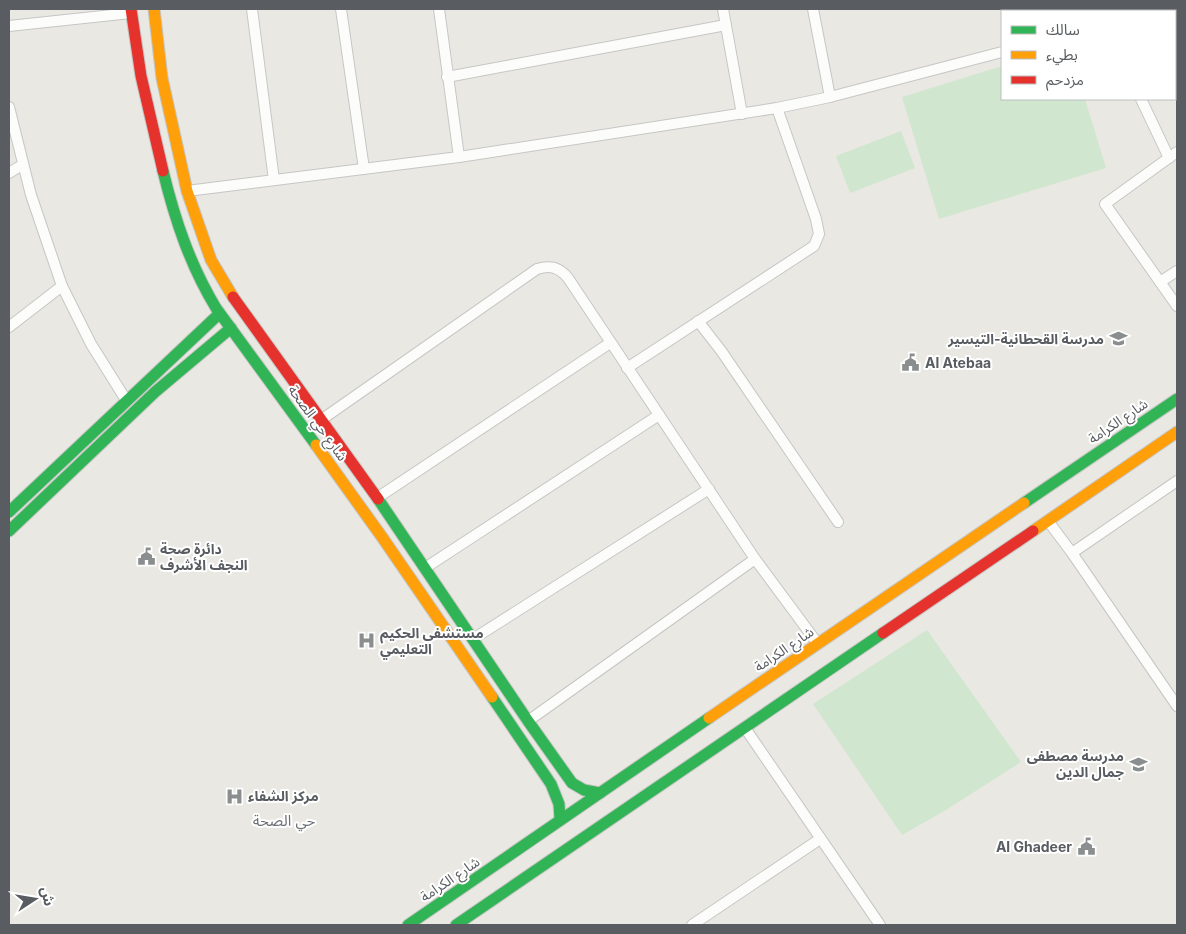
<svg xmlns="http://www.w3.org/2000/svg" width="1186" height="934" font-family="Inter,'Noto Sans Arabic',sans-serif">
<rect width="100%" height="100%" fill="#e9e8e3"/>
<g fill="#d1e6ce">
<polygon points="1002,66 1002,99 1085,99 1106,168 939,219 902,97"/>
<polygon points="901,131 915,168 850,193 836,156"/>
<polygon points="927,630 1021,762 946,810 902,835 813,704"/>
</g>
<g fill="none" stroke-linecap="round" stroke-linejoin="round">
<defs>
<g id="street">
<polyline points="252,9 274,180"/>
<polyline points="341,9 364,169"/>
<polyline points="439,9 459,157"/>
<polyline points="723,9 742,114"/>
<polyline points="813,9 830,97"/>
<polyline points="1103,9 1104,11"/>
<polyline points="9,26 131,13"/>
<polyline points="1175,49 1177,48"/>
<polyline points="447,77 726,25"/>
<polyline points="1141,99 1169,158"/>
<polyline points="9,107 31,195 62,286 91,344 126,400"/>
<polyline points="1177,152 1105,204 1177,306"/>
<polyline points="9,173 22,165"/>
<polyline points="187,191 459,157 777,108 830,97 1002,52"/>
<polyline points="1160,282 1177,271"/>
<polyline points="698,321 722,352 838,522"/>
<polyline points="9,327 62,286"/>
<polyline points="627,368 814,246 819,234 816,219 777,108"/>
<path d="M 321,420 L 537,269 C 550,265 559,267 568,278 L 755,559 L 818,644"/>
<polyline points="377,498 610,343"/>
<polyline points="1048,521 1072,553 1177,706"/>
<polyline points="1072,553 1177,481"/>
<polyline points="425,568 659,415"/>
<polyline points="473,639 709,489"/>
<polyline points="528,721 755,559"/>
<polyline points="745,728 880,925"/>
<polyline points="692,925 820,839"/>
</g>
<g id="fast">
<path d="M 163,171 C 175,220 190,265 216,308 L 316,445"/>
<polyline points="378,499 528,721 572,783 584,790 600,793"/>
<polyline points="1024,503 1177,399"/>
<polyline points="9,512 219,314"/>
<polyline points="9,531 155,392 231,328"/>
<polyline points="492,697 551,784 559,804 560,819"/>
<polyline points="408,925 709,718"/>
<polyline points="456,925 883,633"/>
</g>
<g id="slow">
<polyline points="154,9 162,78 187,191 211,260 233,297"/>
<polyline points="316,445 382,537 492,697"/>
<polyline points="1033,531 1177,432"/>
<polyline points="709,718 1024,503"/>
</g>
<g id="jam">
<polyline points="131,9 141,76 163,171"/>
<polyline points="233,297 378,499"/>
<polyline points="883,633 1033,531"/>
</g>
</defs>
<use href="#street" stroke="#c6c6c5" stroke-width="12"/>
<use href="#fast" stroke="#c5c5c3" stroke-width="13"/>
<use href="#slow" stroke="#c5c5c3" stroke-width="13"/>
<use href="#jam" stroke="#c5c5c3" stroke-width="13"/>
<use href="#street" stroke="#fcfcfb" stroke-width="10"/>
<use href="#fast" stroke="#30b455" stroke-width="11"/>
<use href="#slow" stroke="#ff9f0a" stroke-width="11"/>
<use href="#jam" stroke="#e5322d" stroke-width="11"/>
</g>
<defs>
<symbol id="school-bare" viewBox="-9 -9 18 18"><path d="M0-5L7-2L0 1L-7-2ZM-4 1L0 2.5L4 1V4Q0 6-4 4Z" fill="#8b8e8e" stroke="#fff" stroke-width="2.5" paint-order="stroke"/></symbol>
<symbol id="civic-bare" viewBox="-9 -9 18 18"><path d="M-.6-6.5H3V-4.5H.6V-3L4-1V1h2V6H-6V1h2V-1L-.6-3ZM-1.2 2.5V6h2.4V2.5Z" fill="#8b8e8e" stroke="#fff" stroke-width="2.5" paint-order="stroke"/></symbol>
<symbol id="hospital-bare" viewBox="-9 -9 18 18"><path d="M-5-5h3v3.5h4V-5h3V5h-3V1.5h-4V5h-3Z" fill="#8b8e8e" stroke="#fff" stroke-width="2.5" paint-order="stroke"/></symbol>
</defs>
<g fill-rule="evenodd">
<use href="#school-bare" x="1106" y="326" width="25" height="25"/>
<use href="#civic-bare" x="898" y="350" width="25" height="25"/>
<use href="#civic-bare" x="134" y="544" width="25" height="25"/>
<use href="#hospital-bare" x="354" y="628" width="25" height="25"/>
<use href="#school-bare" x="1126" y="752" width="25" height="25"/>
<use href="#hospital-bare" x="222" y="784" width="25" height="25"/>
<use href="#civic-bare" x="1074" y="834" width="25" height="25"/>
</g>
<g text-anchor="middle" stroke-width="4" stroke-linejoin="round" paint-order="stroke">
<g font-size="14" font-weight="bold" fill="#595d61" stroke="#fff" text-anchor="start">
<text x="1104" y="344" text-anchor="end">مدرسة القحطانية-التيسير</text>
<text x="925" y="368">Al Atebaa</text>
<text x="160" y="554">دائرة صحة<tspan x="160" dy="16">النجف الأشرف</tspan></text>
<text x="380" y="638">مستشفى الحكيم<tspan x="380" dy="16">التعليمي</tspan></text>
<text x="1124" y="761" text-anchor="end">مدرسة مصطفى<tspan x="1124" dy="16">جمال الدين</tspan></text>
<text x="248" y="801">مركز الشفاء</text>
<text x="1072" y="852" text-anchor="end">Al Ghadeer</text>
</g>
<g font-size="14" fill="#595d61" stroke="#fff">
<text transform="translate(1118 421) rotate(-34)" y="5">شارع الكرامة</text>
<text transform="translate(318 423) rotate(54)" y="5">شارع حي الصحة</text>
<text transform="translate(784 649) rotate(-34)" y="5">شارع الكرامة</text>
<text transform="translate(450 879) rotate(-34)" y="5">شارع الكرامة</text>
</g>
<g font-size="15" fill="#6a6f73" stroke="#fff">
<text x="284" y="826">حي الصحة</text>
</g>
</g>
<rect width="1186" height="934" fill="none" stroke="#595d61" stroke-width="20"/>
<rect x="1001" y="10" width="175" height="90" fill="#ffffff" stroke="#bdbec0"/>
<rect x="1011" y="26" width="25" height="8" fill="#30b455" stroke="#bdbec0"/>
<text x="1046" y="35" font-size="15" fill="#595d61">سالك</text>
<rect x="1011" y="51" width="25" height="8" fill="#ff9f0a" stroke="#bdbec0"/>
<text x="1046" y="60" font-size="15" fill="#595d61">بطيء</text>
<rect x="1011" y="76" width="25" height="8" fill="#e5322d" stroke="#bdbec0"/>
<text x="1046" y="85" font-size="15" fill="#595d61">مزدحم</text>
<g transform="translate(35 899) rotate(78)" stroke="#ffffff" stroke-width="4" paint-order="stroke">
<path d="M0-4L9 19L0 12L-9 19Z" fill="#595d61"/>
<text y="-8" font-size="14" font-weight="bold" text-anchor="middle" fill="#595d61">ش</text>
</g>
</svg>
